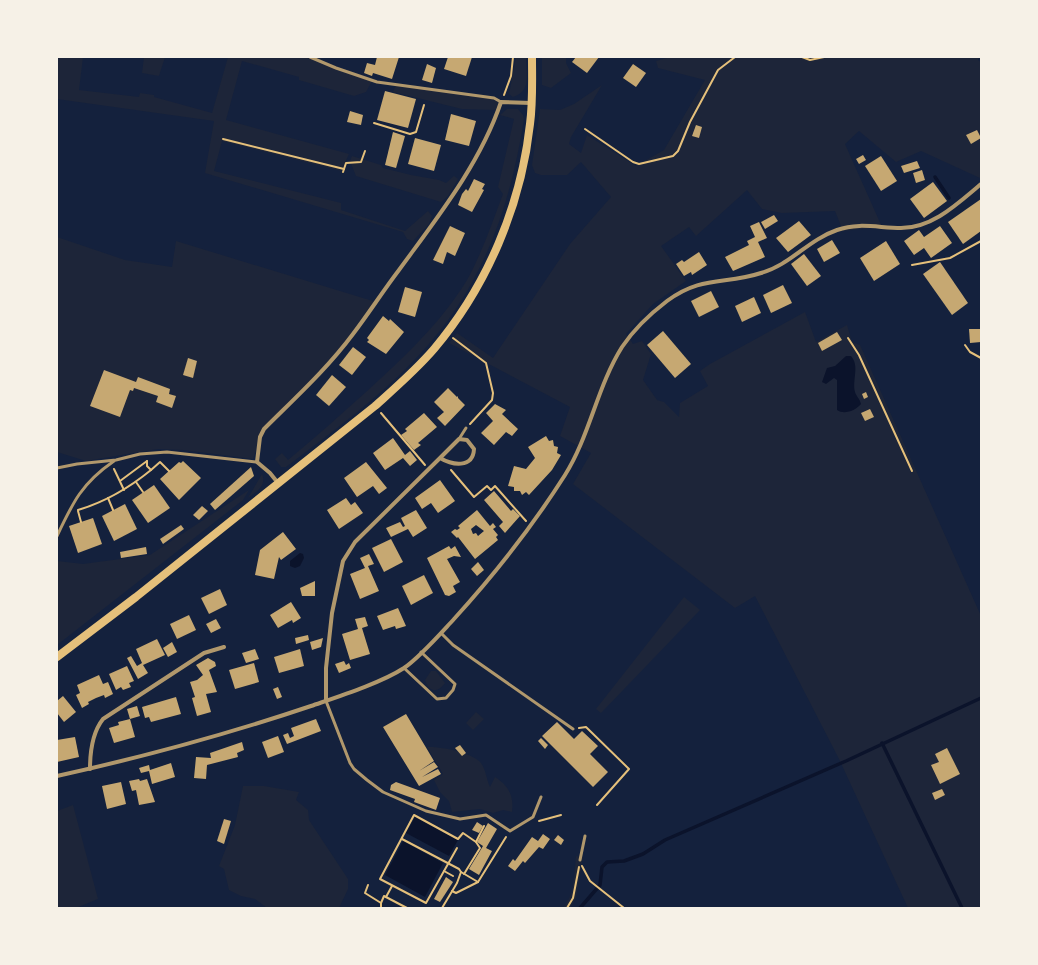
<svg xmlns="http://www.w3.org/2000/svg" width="1038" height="965" font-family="'Exo 2',sans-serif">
<rect width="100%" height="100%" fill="#14213d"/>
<g fill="#1d2539">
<polygon points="57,57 83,57 79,90 139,97 140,93 154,95 154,97 212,113 228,57 310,57 372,81 366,92 354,96 299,80 299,77 242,61 226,120 349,154 341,171 222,141 214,171 341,203 341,210 405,231 428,211 432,216 429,224 413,241 407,239 403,232 205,173 214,121 57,99"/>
<polygon points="144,57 165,57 159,76 142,73"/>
<path d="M 516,57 L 526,57 C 526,74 532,91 513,97 L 509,94 Z"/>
<polygon points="542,57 566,57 566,63 571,73 551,88 542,85"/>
<polygon points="670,57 979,57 978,60 981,62 980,178 921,151 896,162 859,131 845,144 882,227 843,231 835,211 782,213 762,209 747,190 696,236 689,227 661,246 686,281 653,304 626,334 633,344 642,341 651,354 643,380 657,400 664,402 679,417 680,403 708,386 700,371 710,364 805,312 816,342 847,325 852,342 860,345 981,616 981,908 908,908 839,759 755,596 735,608 573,484 591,453 560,436 570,407 449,343 457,333 493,358 570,244 611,197 581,162 567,175 541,175 535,173 532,165 540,109 560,110 574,104 602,85 571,137 569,144 581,153 587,135 636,166 664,150 705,80 658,68 656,61"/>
<polygon points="396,85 494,98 499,101 496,110 462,109 393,92"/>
<path d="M 507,109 L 518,109 L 523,115 L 524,119 C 510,208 482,289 418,356 C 379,398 332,432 286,467 L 281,467 L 275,459 L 282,453 L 288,460 C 315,438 340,415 366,392 C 402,359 441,323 467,280 C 482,253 492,223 503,194 L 498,187 L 514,119 L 500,115 Z"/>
<polygon points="352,156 381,165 383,168 411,175 439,180 446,183 454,176 458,179 448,196 441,202 356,176 350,161"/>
<polygon points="57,237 125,260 172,267 176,241 376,302 321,372 264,429 253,459 183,450 158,449 86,461 57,452"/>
<path d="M 262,474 C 267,486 256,492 248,498 Z"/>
<polygon points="249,490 243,500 57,645 57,561 83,564 150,555"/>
<polygon points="684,597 700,610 601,713 596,709"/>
<path d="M 431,671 L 436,671 L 445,683 C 438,693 429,693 425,680 Z"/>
<polygon points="476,712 484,719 473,730 466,723"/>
<path d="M 427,747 C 440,746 474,753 481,763 C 486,770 486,778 490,787 L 495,777 C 509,786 514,796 512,812 L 503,810 L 493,813 L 480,809 L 452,812 L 449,801 L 440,792 L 434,780 L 443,774 Z"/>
<polygon points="243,786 264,786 299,792 296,800 308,810 309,820 348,879 348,889 339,908 267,908 255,899 241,896 229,890 224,869 219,866 235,825"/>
<polygon points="73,805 98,899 76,908 57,908 57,811"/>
<path d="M 576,856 L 583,857 L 576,898 L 570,908 L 563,908 C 575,895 574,873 576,856 Z"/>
</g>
<g fill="#0b132b">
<path d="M 846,356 L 851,356 C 860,366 852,380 855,392 C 856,396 860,399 861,404 C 855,411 844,415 837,410 L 837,380 L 834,378 L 826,384 L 822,382 L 827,368 L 835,366 Z"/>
<polygon points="300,553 303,554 304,558 300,566 295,568 290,566 290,561"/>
<polygon points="415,817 458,840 449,856 406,833"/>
<polygon points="403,841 443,863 425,897 385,875"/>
</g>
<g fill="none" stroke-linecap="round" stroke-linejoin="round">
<g stroke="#0b132b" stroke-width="3.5">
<polyline points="935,177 949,198"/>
<polyline points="882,743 962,908"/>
<polyline points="580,908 600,885 602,867 607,862 624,861 643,854 665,840 846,761 981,698"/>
</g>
</g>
<g fill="#c6a872" fill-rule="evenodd">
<polygon points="377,57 399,57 392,79 373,73 372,76 364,73 367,63 375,65"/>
<polygon points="448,57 472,57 466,76 444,69"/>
<polygon points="576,57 599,57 587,73 572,62"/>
<polygon points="427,64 436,68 432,83 422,80"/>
<polygon points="633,64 646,73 636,87 623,78"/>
<polygon points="385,91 416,99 408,128 377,120"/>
<polygon points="350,111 363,115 361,125 347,122"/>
<polygon points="451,114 476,121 469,146 445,140"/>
<polygon points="696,125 702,127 699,138 692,136"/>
<polygon points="977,130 981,138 971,144 966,135"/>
<polygon points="393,132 405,136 396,168 385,165"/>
<polygon points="415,138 441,145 434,171 408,164"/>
<polygon points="863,155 866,160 859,164 856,159"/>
<polygon points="881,156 897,181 881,191 865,166"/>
<polygon points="917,161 920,168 904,173 901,166"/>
<polygon points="922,170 925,180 916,183 913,173"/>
<polygon points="474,179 485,184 482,189 484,190 472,212 458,205 462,194 466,189 468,191"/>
<polygon points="933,182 947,201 924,218 910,199"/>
<polygon points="981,199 981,231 963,244 948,222"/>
<polygon points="774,215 778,221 765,229 761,222"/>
<polygon points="799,221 811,235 788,252 776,238"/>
<polygon points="759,222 767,238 758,242 765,257 733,271 725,257 749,245 747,241 755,237 750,226"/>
<polygon points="450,226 465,233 455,256 447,252 443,264 433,260"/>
<polygon points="940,226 952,243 931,258 924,248 914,255 904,241 919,230 924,237"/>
<polygon points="832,240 840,253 824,262 817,249"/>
<polygon points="886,241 900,264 874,281 860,258"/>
<polygon points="699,252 707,265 692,275 691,272 684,276 676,264 682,260 684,262"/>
<polygon points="804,254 821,276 807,286 791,264"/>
<polygon points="940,262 968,303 952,315 923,274"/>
<polygon points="783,285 792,303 771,313 763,295"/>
<polygon points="405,287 422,292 415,317 398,312"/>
<polygon points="711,291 719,307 699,317 691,301"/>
<polygon points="754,297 761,313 742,322 735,306"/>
<polygon points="383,316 389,321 390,319 404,332 386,354 367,342 369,340 367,338"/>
<polygon points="969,329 981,329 981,342 970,343"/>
<polygon points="663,331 691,364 675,378 647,345"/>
<polygon points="837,332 842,340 822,351 818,343"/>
<polygon points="353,347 366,357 352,375 339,365"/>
<polygon points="188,358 197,361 193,378 183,375"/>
<polygon points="104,370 136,382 138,377 170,389 169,394 176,396 172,408 156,402 158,396 134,388 133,391 130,390 120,417 90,406"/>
<polygon points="332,375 346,387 329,406 316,395"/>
<polygon points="448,388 457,397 458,396 458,398 465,405 445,426 437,418 444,412 434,402"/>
<polygon points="866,392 868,397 864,399 862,394"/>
<polygon points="495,404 506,410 502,414 518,429 512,436 506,432 494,445 481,433 493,421 486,413"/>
<polygon points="870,409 874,417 865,421 861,413"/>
<polygon points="424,413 437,427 418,443 421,445 414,450 401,435 407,431 405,429"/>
<polygon points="546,436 549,441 553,440 554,446 558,447 557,453 561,455 552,470 529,495 526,492 522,495 520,491 514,491 514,487 508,486 514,466 526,469 535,458 528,447"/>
<polygon points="393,438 405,455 410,451 417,460 410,466 403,458 385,470 373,453"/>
<polygon points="183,461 201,478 179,500 160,479 179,462 181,463"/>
<polygon points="366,462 387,488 379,494 373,486 357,497 344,478"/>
<polygon points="251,467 254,476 215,510 210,504"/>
<polygon points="440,480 455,501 438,513 431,503 422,509 415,498"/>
<polygon points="154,485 170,508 148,523 132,500"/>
<polygon points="494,491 511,511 513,509 520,516 505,533 499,526 503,522 484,500"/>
<polygon points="346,498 351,505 355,502 363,513 339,529 327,510"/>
<polygon points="125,504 137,529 114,541 102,516"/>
<polygon points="202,506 208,511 199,520 193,515"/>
<polygon points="416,510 427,528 413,537 408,529 391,537 386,528 400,522 403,527 405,526 401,518"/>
<path d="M 477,510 L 490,526 L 493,523 L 496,527 L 493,529 L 498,535 L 496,537 L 498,540 L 475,559 L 458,537 L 457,538 L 451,532 L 455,529 L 457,530 L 460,528 L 458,526 ZM 476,525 L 484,531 L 478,536 L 476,533 L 473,534 L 471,529 Z"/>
<polygon points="93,518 102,544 78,553 69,526"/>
<polygon points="181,525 184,529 163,544 160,539"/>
<polygon points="283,532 296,549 281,560 279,557 274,579 255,575 260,550"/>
<polygon points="391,539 403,562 384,572 372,548"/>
<polygon points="449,546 451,549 455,546 461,557 454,556 447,559 460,582 453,586 456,592 449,596 445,595 427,558"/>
<polygon points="146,547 147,554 121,558 120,552"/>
<polygon points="369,554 374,564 368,566 379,591 360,599 350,574 365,568 360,558"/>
<polygon points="478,562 484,570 477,576 471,569"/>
<polygon points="424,575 433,593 411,605 402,586"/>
<polygon points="315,581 315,596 302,596 300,588"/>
<polygon points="220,589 227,605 209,614 201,598"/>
<polygon points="291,602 301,618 293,623 292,620 278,628 270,615"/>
<polygon points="398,608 406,626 396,629 395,626 383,630 377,616"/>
<polygon points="189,615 196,630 177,639 170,624"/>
<polygon points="365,617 368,626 362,628 370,654 350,660 342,634 358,629 355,619"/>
<polygon points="216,619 221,628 211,633 206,624"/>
<polygon points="308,635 309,640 296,644 295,638"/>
<polygon points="323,638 321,647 312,650 310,642"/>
<polygon points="157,639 165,655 143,665 148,673 138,679 127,658 131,656 137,666 142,663 136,649"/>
<polygon points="172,642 177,652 168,657 163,648"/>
<polygon points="255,649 259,659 246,663 242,653"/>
<polygon points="300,649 304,666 279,673 274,657"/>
<polygon points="208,658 215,662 216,666 209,670 217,692 206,694 211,712 197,716 192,698 195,697 190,682 197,680 203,675 196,665"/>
<polygon points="344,661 346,665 349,663 351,668 339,673 335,664"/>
<polygon points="254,663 259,682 235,689 229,670"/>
<polygon points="127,666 134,681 129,683 131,687 123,690 121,687 116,690 109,674"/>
<polygon points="99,675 103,684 108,682 113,694 105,698 104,695 96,698 88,702 89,704 82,708 76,695 80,693 77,685"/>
<polygon points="278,687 282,697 277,699 273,689"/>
<polygon points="63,696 76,712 64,722 57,713 57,701"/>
<polygon points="176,697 181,714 151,722 149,717 145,718 142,707"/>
<polygon points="137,706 140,716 130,719 127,709"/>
<polygon points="406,714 434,761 419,771 434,762 438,767 422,777 438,769 441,774 419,786 383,727"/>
<polygon points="130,719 135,737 114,743 109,728 119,725 118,722"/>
<polygon points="316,719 321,731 287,744 283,735 288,733 290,738 294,736 291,728"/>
<polygon points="557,722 574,739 582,731 598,746 590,754 608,772 593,787 542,736"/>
<polygon points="278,736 284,752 268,758 262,742"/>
<polygon points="75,737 79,757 57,762 57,740"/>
<polygon points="541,738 548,745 545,749 538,741"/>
<polygon points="242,742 244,750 237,753 238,757 207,765 206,779 194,778 196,757 211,758 210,753"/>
<polygon points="460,745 466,753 462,756 455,748"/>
<polygon points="947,748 960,774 940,784 931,765 939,762 935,754"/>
<polygon points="171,763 175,777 152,784 149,771 141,773 139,768 149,765 150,770"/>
<polygon points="139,779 140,781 147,779 155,802 139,805 136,790 132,791 129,781"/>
<polygon points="121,782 126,804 107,809 102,786"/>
<polygon points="396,782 440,798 436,810 414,802 415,799 390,790 391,785"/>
<polygon points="942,789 945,795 935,800 932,793"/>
<polygon points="224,819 231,821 224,844 217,841"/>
<polygon points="477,822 483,826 479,833 472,830"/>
<polygon points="488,823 497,829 486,848 492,851 479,875 469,869 483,846 477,842"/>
<polygon points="543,834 550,839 543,849 539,847 525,863 523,861 515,871 508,866 513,859 515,861 532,837 538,841"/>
<polygon points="558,835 564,840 561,845 554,840"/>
<polygon points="446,877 453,882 440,902 434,899"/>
</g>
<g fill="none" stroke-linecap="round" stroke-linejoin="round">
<g stroke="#e5c07b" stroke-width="2">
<polyline points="802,57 810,60 824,57"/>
<polyline points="504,95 511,76 513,57"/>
<polyline points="374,123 410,134 416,132 424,105"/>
<polyline points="585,129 633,162 639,164 673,156 678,151 690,122 718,70 735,57"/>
<polyline points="223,139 344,169"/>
<polyline points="343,172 346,163 361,162 365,151"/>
<polyline points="912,265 950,258 981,241"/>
<polyline points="453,338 486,363 493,393 492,400 470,424"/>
<polyline points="848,338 859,355 912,471"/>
<polyline points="965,345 970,352 981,358"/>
<polyline points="381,413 425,465"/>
<polyline points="114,469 124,490"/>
<polyline points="151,470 160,462 169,471"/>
<polyline points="451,470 474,497 487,486 491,490 495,486 526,521"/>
<polyline points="120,481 147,461"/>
<polyline points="136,482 143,492"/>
<polyline points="108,498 113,510"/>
<path d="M 78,510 C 105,502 129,488 151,470 L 147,466 L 147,461"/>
<polyline points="78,511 81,522"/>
<polyline points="579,728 586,727 629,769 597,805"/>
<polyline points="539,821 561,815"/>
<polyline points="402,839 459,869 461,872 478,882"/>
<polyline points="457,848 426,903 380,879 414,815 458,839 463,833 476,842 484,826"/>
<polyline points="582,866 590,881 624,908"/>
<polyline points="444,871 453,876"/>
<polyline points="464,874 480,848 476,842"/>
<polyline points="368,885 365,893 381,903 381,908"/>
<polyline points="452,891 456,893 478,882 506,837"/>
<polyline points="386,897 392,886"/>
<polyline points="381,903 384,896 407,908"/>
<polyline points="442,908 457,883 461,872"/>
<polyline points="567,908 573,898 579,867"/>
</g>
<g stroke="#b1986c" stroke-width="3">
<polyline points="310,57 336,68 377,82 494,98 501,102"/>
<polyline points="459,439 466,428"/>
<polyline points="57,468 77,464 116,460 140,454 167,452 257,462"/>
<path d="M 57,536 C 73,502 82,483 114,461"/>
<polyline points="441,633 453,645 573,729"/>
<polyline points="404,668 437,699 446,698 453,690 455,684 421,652"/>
<polyline points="326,701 350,763 354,769 367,780 383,792 426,811 460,819 486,815 510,831 533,817 541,797"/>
<polyline points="580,860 585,836"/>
</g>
<g stroke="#b1986c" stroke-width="4">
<path d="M 278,483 L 270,473 L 257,462 L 260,437 L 264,429 C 295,398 327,369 353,334 C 369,313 383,291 399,270 C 437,218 480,164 501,102 L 531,103"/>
<path d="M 326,701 L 326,668 L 332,613 L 343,561 L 355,542 L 440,458 C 452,465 473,469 474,449 L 467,440 L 459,439 L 440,458"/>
<path d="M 90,769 C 90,751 92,733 103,719 L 204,653 L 224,647"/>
<path d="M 57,776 C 143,757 228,734 311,706 C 337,697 381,683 404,668 C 420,657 440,634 454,619 C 495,574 532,527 565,475 C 590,435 597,387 622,347 C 634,329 650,314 667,301 C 702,275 725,285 761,273 C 790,265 808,240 837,230 C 859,222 879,228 901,228 C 933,228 958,203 981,184"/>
</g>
<path stroke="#e5c07b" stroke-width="8" d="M 57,657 L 136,597 L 375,406 C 395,388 416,370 434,349 C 487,286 521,206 530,124 C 533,102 532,79 532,57"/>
</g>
<rect width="1038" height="965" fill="none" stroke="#f6f1e7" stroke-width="116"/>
</svg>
